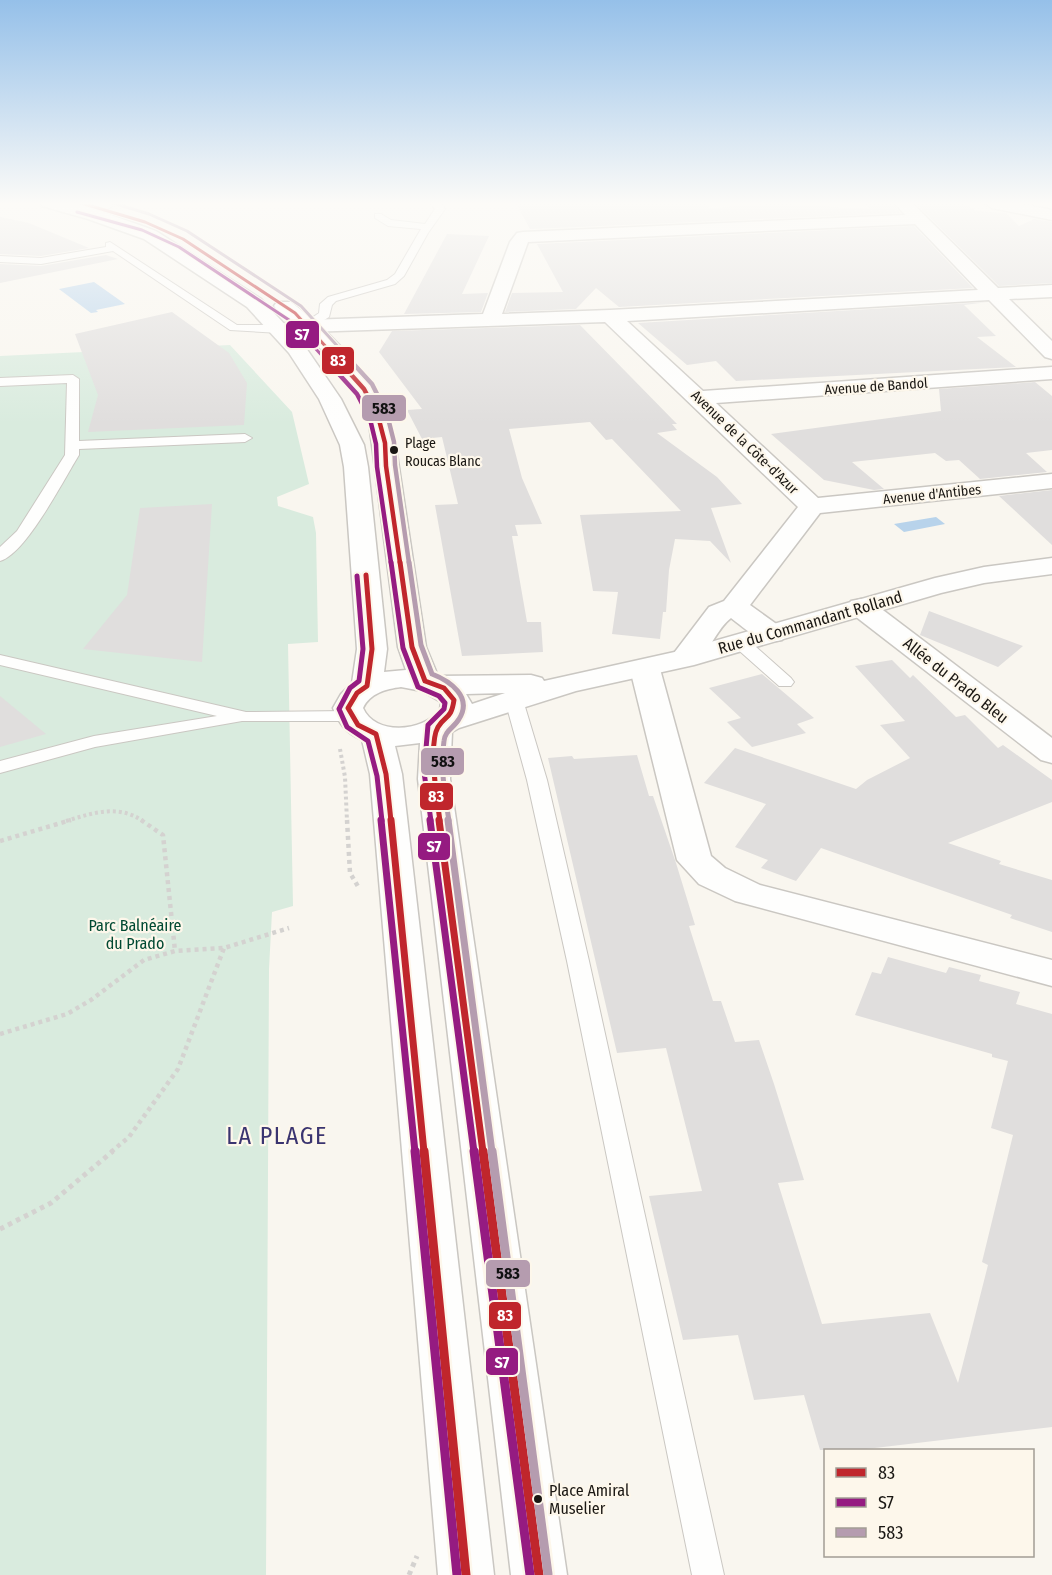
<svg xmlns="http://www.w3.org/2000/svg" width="1052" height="1575" font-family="'Fira Sans Condensed',sans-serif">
<rect width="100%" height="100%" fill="#f9f6ef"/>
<polygon fill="#d9ebde" points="230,345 292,412 309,484 277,497 278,506 313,517 316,533 318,642 288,644 293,906 272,912 269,969 266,1575 0,1575 0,356"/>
<g fill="#b8d3eb">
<polygon points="94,282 125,304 96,310 98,312 91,313 59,289"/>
<polygon points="936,517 945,524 904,532 894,524"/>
</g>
<g fill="#e0dedd">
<polygon points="516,203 707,203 710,208 778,204 870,209 864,203 893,203 900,213 530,229"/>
<polygon points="915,203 961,203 977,211 1006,213 1019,226 1034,219 1052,222 1052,283 999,286"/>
<polygon points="0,217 29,223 89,248 41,256 0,254"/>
<polygon points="914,226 973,288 619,307 596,288 576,309 505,312 512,293 563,292 537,244"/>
<polygon points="447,234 489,236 462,294 488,293 481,312 404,314"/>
<polygon points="106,255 118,259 0,283 0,264 41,266"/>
<polygon points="988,302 964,305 996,336 977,337 1016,367 736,381 716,361 687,365 638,323"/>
<polygon points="172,312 229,353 247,383 244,425 88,432 98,395 75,334"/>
<polygon points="580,325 677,424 672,424 677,430 657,433 717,477 742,504 711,508 731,563 710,541 675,539 669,570 666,612 663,612 660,639 612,634 618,592 593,591 580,515 681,511 612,439 606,440 590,422 509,429 522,478 542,524 515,525 518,536 512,536 527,622 541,622 543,652 462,656 435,505 458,504 442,437 422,439 407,410 422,409 379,352 392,331"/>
<polygon points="1035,382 1052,396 1052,450 1026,453 1047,472 980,479 959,460 946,461 935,453 852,462 884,489 874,490 824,480 771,434 941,411 939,389"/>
<polygon points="1052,490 1052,545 999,496"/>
<polygon points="212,504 202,662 83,649 127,595 140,508"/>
<polygon points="929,611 1023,646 998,667 920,635"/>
<polygon points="892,660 910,678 913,675 956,717 965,715 998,748 1003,745 1052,780 1052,802 948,843 1001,861 999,864 1052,880 1052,932 1010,918 1012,915 821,848 796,881 761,868 768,860 735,847 766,804 704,783 735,748 856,789 867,780 910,758 880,725 905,721 855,666"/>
<polygon points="762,674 814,718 797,724 806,733 752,747 727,722 741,718 709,688"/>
<polygon points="0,696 46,734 0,747"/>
<polygon points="637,755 649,796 653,796 676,863 695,925 689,926 713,1001 721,1001 735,1042 759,1040 774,1084 804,1180 778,1183 822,1324 930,1313 958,1383 988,1265 982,1262 1013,1135 991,1128 1008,1061 992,1057 992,1054 855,1015 872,972 881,974 888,957 946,973 949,967 981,975 979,981 1020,992 1016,1004 1052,1014 1052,1427 858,1450 820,1450 804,1395 754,1400 738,1335 683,1340 649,1196 702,1191 666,1048 617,1053 548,758 572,756 574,759"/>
</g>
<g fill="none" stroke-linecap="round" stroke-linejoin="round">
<defs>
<g id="lane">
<polygon points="429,203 440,203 445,209 428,233 404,276 395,284 336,301 332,305 329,317 311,328 303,328 303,324 319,313 320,304 328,297 387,280 395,274 421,229 388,226 375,218 375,214 381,214 391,220 425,224 435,209"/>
<polygon points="110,242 237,325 280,325 286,329 280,333 230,330 113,251 41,264 0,262 0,256 41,258 106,247 106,243"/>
<path d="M 73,375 L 79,379 L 79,441 L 245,434 L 252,438 L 245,442 L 79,449 L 79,455 C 64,479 26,554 0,561 L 0,547 L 17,531 L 65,455 L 67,383 L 0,386 L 0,378 Z"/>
<polygon points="741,638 747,639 791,678 794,682 791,686 779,686 735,647 732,643 735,639"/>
<polygon points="0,655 246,712 349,711 355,712 358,716 355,720 349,721 242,721 95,747 0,773 0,761 94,736 217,716 0,665"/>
<polygon points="514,695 520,696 523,700 547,780 589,961 724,1575 692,1575 567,961 527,780 505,700 508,696"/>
</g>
<g id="street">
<polygon points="55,203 117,203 109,208 61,211 55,209 53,206"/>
<path d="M 895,203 L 912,203 L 998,288 L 1052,285 L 1052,297 L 1009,299 L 1052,341 L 1052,359 L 1045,357 L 989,300 L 627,321 L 703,391 L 1052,367 L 1052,379 L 716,403 L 818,498 L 1052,474 L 1052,488 L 820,513 L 750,605 L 782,628 L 786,634 L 782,640 C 761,645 747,630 731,618 C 710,634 706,673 674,665 L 669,659 L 674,653 L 709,607 L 724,601 L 798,507 L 605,322 L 307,332 L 280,335 L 273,333 L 270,329 L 273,325 L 307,320 L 483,314 L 510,242 L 517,233 L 523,232 L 905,215 ZM 915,224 L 978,290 L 610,310 L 502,314 L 528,242 Z"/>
<polygon points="984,203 1017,203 1052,210 1052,220 992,208"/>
<polygon points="861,599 871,601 1052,738 1052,763 1041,760 851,613 847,607 851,601"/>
<polygon points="645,660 655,663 660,669 711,856 725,868 760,885 1052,960 1052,986 735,901 699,884 677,860 630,669 635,663"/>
</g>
<path id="secondary" d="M 40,203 L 68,203 L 100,211 L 156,231 L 261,299 L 304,345 L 341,399 L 364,445 L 368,467 L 387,649 L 384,672 L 406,670 L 398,647 L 369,422 C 355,378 313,338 277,310 L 274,306 L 277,302 L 291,302 C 333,334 386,387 395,441 L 426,647 L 438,676 L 531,675 L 542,678 L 544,681 L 679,651 L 935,578 L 984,567 L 1052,558 L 1052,574 L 984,583 L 941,593 L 694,665 L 576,691 L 459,728 L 452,732 L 450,779 L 567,1575 L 511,1575 L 418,779 L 420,743 L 395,746 L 402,774 L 494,1575 L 438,1575 L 370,774 L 362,740 C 346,733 339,724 333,708 L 341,694 L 352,683 L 357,649 L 344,467 L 340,445 L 319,399 L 289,353 L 247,307 L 144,239 L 88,219 L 42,206 ZM 401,687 L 422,691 L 441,702 L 440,710 C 423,732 375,736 363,708 C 370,693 386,689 401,687 ZM 505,693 L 472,704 L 466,694 Z"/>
</defs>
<use href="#lane" stroke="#cac7c2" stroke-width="2"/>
<use href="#street" stroke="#cac7c2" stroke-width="3"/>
<use href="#secondary" stroke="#cac7c2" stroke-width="3"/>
<g stroke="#d4d2d0" stroke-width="4" stroke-dasharray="3 3" stroke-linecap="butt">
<polyline points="340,749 345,777 347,821"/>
<path d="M 66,821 C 93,813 118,804 143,821"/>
</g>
<g stroke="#d4d2d0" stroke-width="4.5" stroke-dasharray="4 4" stroke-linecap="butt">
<polyline points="141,820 163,835 175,951"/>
<polyline points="347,820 350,873 359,888"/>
<polyline points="0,841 71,820"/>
<polyline points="0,1034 67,1014 91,1000 144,960 175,951 224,948 289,928"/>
<polyline points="111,1152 129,1137 178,1069 224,948"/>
</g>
<g stroke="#d4d2d0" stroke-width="5" stroke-dasharray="4.5 4.5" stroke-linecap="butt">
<polyline points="0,1229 51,1203 113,1151"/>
<polyline points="409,1575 417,1556"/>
</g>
<use href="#lane" fill="#fefefd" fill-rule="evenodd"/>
<use href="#street" fill="#fefefd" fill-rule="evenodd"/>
<use href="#secondary" fill="#fefefd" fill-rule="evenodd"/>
<defs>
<polyline id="bus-1-far4" points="81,203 145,222 183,239 295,313 339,361"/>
<polyline id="bus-1-far3" points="338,360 364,389 378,416 385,443 386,466 400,563"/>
<g id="bus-1-far2">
<path d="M 400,562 L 412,647 L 425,681 L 444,688 L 454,700 C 451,720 446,714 438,727 C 428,744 437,801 440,821"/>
<polyline points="366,575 372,649 367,686 357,693 348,708 358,725 376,734 386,774 391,821"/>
</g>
<g id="bus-1-far1">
<polyline points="391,820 424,1152"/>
<polyline points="439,820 483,1152"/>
</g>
<g id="bus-1">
<polyline points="424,1151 466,1575"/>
<polyline points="483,1151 539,1575"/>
</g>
<polyline id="bus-2-far4" points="77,212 142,230 179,247 289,320 327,361"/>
<polyline id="bus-2-far3" points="326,360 357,394 370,419 376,444 377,467 391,563"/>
<g id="bus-2-far2">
<polyline points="391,562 403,648 418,687 439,696 445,703 444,709 428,725 424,772 431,821"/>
<polyline points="357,576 363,649 359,681 350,688 339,709 347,727 368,741 377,776 382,821"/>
</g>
<g id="bus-2-far1">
<polyline points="381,820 415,1152"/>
<polyline points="430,820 474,1152"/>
</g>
<g id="bus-2">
<polyline points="415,1151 457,1575"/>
<polyline points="474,1151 530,1575"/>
</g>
<polyline id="bus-3-far4" points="113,203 149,214 187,231 301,306 351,361"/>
<polyline id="bus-3-far3" points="350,360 372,384 387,414 394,442 395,465 409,563"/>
<path id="bus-3-far2" d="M 409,562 L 421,645 L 432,674 C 450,681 473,697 459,719 C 454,728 445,730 444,741 C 440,768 445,795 449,821"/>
<polyline id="bus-3-far1" points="448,820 492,1152"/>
<polyline id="bus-3" points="492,1151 548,1574"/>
</defs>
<use href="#bus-1-far4" stroke="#fdf7eb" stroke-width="5"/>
<use href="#bus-1-far3" stroke="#fdf7eb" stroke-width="8"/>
<use href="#bus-1-far2" stroke="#fdf7eb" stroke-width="9"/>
<use href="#bus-1-far1" stroke="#fdf7eb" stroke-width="11"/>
<use href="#bus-1" stroke="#fdf7eb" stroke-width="14"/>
<use href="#bus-2-far4" stroke="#fdf7eb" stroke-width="5"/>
<use href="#bus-2-far3" stroke="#fdf7eb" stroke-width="8"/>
<use href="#bus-2-far2" stroke="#fdf7eb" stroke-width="9"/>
<use href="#bus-2-far1" stroke="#fdf7eb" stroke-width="11"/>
<use href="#bus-2" stroke="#fdf7eb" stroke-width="14"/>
<use href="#bus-3-far4" stroke="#fdf7eb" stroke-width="5"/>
<use href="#bus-3-far3" stroke="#fdf7eb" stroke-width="8"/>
<use href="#bus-3-far2" stroke="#fdf7eb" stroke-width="9"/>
<use href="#bus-3-far1" stroke="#fdf7eb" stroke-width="11"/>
<use href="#bus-3" stroke="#fdf7eb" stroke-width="14"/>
<use href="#bus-1-far4" stroke="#c0262c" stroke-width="3"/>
<use href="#bus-1-far3" stroke="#c0262c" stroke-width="4.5"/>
<use href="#bus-1-far2" stroke="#c0262c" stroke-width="5"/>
<use href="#bus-1-far1" stroke="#c0262c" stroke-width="7"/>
<use href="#bus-1" stroke="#c0262c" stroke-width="9"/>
<use href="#bus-2-far4" stroke="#951b81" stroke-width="3"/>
<use href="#bus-2-far3" stroke="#951b81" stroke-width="4.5"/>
<use href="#bus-2-far2" stroke="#951b81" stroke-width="5"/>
<use href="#bus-2-far1" stroke="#951b81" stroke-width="7"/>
<use href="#bus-2" stroke="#951b81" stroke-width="9"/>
<use href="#bus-3-far4" stroke="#b59caf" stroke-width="3"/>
<use href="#bus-3-far3" stroke="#b59caf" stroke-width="4.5"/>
<use href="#bus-3-far2" stroke="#b59caf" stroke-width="5"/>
<use href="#bus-3-far1" stroke="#b59caf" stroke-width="7"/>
<use href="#bus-3" stroke="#b59caf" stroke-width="9"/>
</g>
<linearGradient id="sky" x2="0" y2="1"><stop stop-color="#95c0e9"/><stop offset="0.48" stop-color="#fcfbf8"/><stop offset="1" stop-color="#fcfbf8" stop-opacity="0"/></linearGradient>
<rect width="1052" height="424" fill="url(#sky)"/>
<g fill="#1a1713" stroke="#fdf7eb" stroke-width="2">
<circle cx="394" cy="450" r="5"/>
<circle cx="538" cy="1499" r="5"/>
</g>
<g text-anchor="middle" stroke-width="4.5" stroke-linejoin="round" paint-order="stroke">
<g font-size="14" fill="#1a1713" stroke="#fdf7eb">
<text transform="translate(876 386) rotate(-4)" y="5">Avenue de Bandol</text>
<text transform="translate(745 442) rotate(44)" y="5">Avenue de la Côte-d'Azur</text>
<text transform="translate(932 494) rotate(-6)" y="5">Avenue d'Antibes</text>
</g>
<g font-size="14" fill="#1a1713" stroke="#fdf7eb" text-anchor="start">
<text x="405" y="448">Plage<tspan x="405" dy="18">Roucas Blanc</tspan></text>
</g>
<g font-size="16" fill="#1a1713" stroke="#fdf7eb">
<text transform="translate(810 622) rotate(-16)" y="6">Rue du Commandant Rolland</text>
<text transform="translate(956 680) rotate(38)" y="6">Allée du Prado Bleu</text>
</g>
<g font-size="16" fill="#004932" stroke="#fdf7eb">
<text x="135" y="931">Parc Balnéaire<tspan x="135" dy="18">du Prado</tspan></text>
</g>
<g font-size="16" fill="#1a1713" stroke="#fdf7eb" text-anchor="start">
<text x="549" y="1496">Place Amiral<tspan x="549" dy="18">Muselier</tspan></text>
</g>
<g font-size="24" letter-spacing="1.5" fill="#3a3470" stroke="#fdf7eb">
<text x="277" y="1144">LA PLAGE</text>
</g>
</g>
<g stroke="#fdf7eb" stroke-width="2">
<rect x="285" y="320" width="35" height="29" rx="6" fill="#951b81"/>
<rect x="321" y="346" width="34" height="29" rx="6" fill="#c0262c"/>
<rect x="361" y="394" width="46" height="28" rx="6" fill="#b59caf"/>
<rect x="420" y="747" width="45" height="29" rx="6" fill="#b59caf"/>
<rect x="419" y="782" width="35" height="29" rx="6" fill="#c0262c"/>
<rect x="417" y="832" width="34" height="29" rx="6" fill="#951b81"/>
<rect x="485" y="1259" width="46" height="29" rx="6" fill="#b59caf"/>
<rect x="488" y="1301" width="34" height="29" rx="6" fill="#c0262c"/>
<rect x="485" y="1347" width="34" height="29" rx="6" fill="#951b81"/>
</g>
<g font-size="16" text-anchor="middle" font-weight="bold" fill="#fff">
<text x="302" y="340">S7</text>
<text x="338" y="366">83</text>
<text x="436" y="802">83</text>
<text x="434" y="852">S7</text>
<text x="505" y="1321">83</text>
<text x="502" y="1368">S7</text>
</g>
<g font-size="16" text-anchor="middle" font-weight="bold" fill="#111">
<text x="384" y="414">583</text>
<text x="443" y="767">583</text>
<text x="508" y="1279">583</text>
</g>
<rect x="824" y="1449" width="210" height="108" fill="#fdf7eb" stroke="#a29d95" stroke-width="1.5"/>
<rect x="836" y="1468" width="30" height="9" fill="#c0262c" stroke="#a29d95" stroke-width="1.5"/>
<text x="878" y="1479" font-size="18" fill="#1a1713">83</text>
<rect x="836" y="1498" width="30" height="9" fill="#951b81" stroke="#a29d95" stroke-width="1.5"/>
<text x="878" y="1509" font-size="18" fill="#1a1713">S7</text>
<rect x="836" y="1528" width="30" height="9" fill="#b59caf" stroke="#a29d95" stroke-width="1.5"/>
<text x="878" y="1539" font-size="18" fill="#1a1713">583</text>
</svg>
